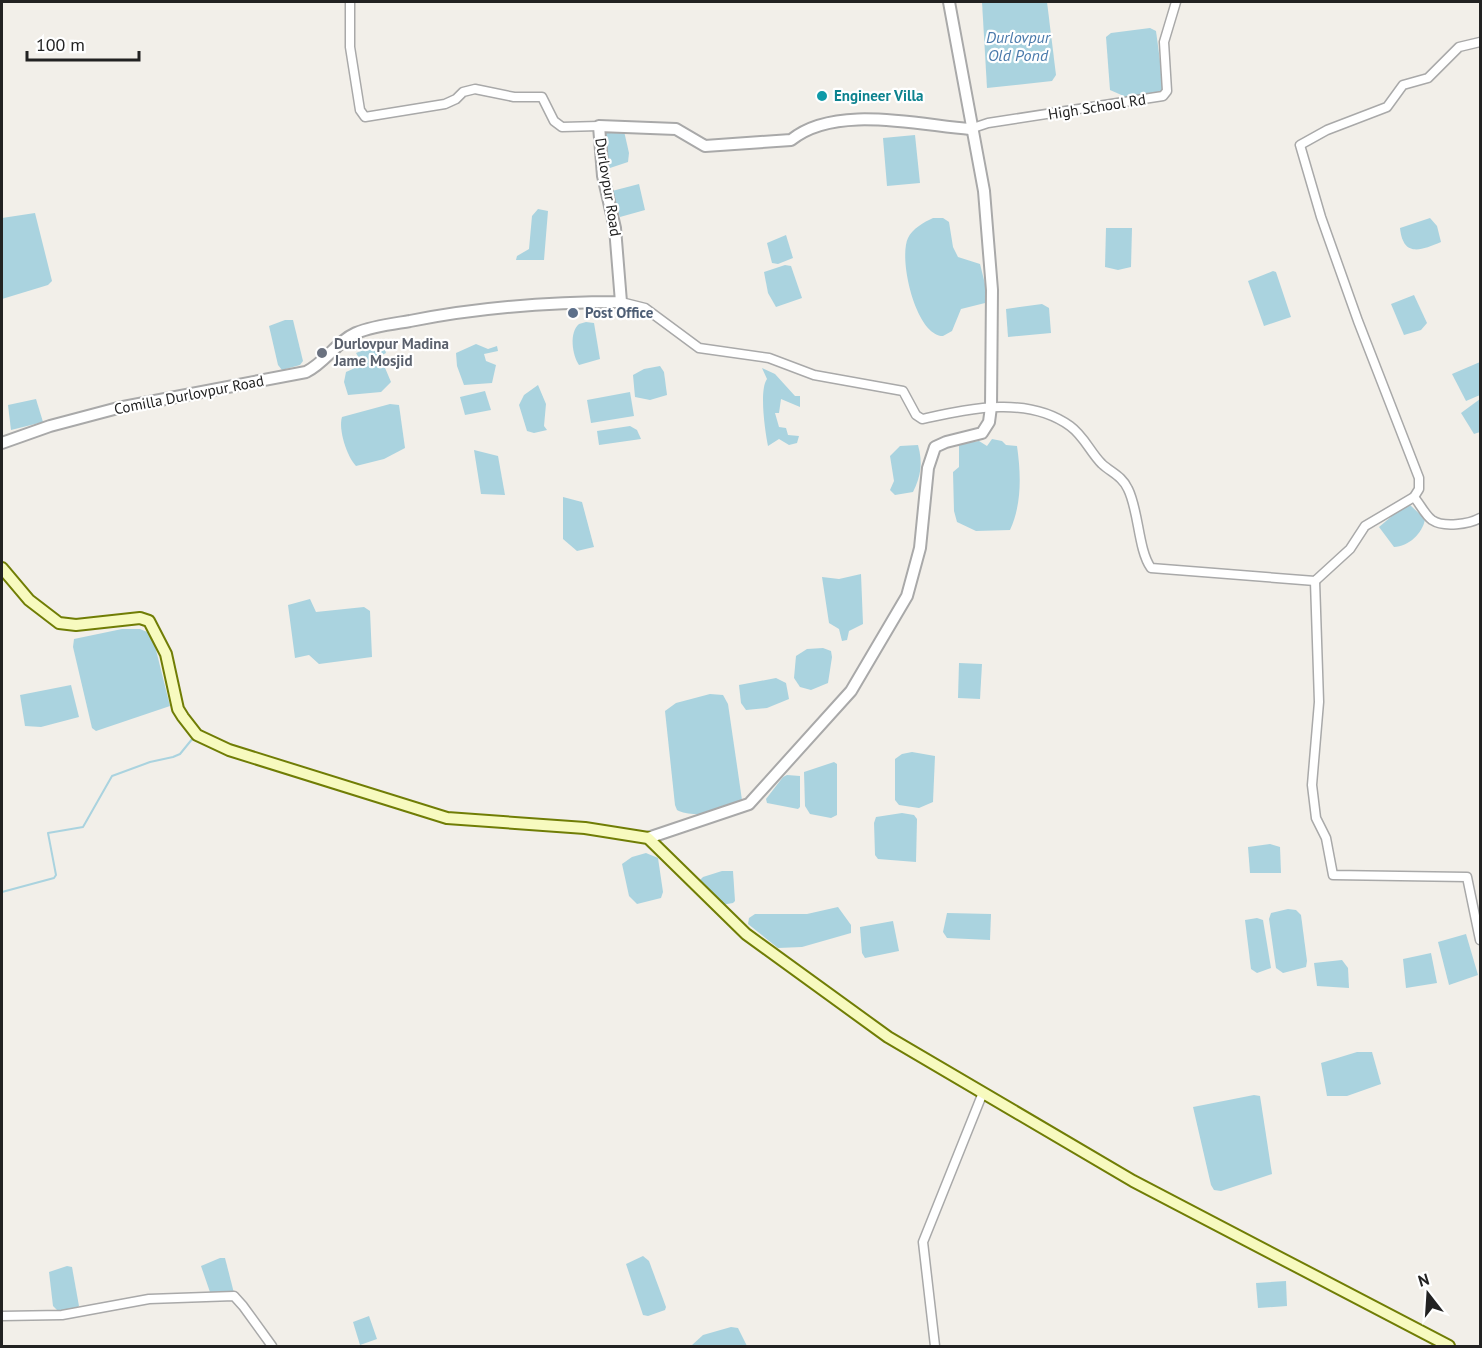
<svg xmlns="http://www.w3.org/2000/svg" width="1482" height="1348" font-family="'PT Sans',sans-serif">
<rect width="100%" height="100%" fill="#f2efe9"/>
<g fill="#aad3df">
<polygon points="982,2 1047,2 1056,75 1052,81 987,88"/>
<polygon points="1150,28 1156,31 1164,91 1126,97 1110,90 1106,37 1111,33"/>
<polygon points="620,129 624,131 629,153 628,162 607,169 604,132"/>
<polygon points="915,135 920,183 887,186 883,138"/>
<polygon points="639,184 645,210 620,217 612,191"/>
<polygon points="538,209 548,211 544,260 516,260 517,256 529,249 532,216"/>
<polygon points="35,213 52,281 48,285 2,299 2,218"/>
<path d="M 933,218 L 943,218 L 949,222 L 953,247 L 958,257 L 980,264 L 987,292 L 985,303 L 961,309 L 952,331 L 943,336 C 916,336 898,259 908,238 C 912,229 924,222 933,218 Z"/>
<path d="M 1430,218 L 1437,226 L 1441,242 C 1420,251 1403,257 1400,228 Z"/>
<polygon points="1106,228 1132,228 1131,267 1118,270 1105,267"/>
<polygon points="786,235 793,258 778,264 772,263 767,243"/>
<polygon points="785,265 791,266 802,298 776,307 768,293 764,272"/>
<polygon points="1273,271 1276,272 1291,317 1264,326 1248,281"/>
<polygon points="1414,295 1427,323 1421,330 1404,335 1391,304"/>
<polygon points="1042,304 1049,308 1051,333 1008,337 1006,309"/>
<polygon points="285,320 293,320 303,361 300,365 282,370 278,365 269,326"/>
<path d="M 586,322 L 594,323 L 600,359 L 579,365 C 572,355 569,332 579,324 Z"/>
<polygon points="476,344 488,349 497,346 498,351 484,354 486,361 496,365 492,383 464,385 457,366 456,353"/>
<polygon points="368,348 376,351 385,350 386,353 380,356 391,382 381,392 348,395 344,382 346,372 355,368 359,358 356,353"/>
<polygon points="1480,362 1480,395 1466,401 1452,374"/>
<polygon points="660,366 664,372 667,395 650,400 635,397 633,375 644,369"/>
<path d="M 762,368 L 775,374 L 795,396 L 800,396 L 800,407 L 781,399 L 779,413 L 775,413 L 779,427 L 786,428 L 788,435 L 799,436 L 797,443 L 789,445 L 779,439 L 768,446 C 765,431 759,390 767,379 Z"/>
<polygon points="538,385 546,404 544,426 547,430 534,433 527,431 519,405 524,395"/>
<polygon points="485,391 491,410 465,415 460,397"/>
<polygon points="630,392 634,416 591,423 587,400"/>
<polygon points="36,399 43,422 11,430 8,405"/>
<polygon points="1480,399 1480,432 1474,434 1461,413"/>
<path d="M 390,404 L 399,405 L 405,448 L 384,459 L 356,466 C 347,457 338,429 342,417 Z"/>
<polygon points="630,426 637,430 641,439 599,445 597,431"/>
<path d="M 992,439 L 1002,441 L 1006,445 L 1017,446 C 1021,474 1022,504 1010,530 L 976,531 L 957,522 L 954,511 L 953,472 L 959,467 L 959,444 L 979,441 L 987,446 Z"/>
<path d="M 918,445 C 923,463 921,476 913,492 L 895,495 L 890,490 L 894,481 L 890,456 L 900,446 Z"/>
<polygon points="474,450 498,456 505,495 481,494"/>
<polygon points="563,497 582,502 594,547 577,551 563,539"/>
<path d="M 1405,505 L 1410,505 L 1425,519 C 1423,533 1408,547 1394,547 L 1379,527 Z"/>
<polygon points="861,574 863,624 849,631 847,640 842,641 839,629 829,623 822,577 839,579"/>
<polygon points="310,599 316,612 364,607 370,611 372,657 319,664 309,655 295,658 288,605"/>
<polygon points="122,629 140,629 152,634 170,706 96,731 92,728 73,647 74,639"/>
<polygon points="823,648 831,651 832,657 828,683 811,690 800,687 794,678 796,656 807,649"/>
<polygon points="959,663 982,664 980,699 958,698"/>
<polygon points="776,678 786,683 789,699 767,708 746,710 741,703 739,685"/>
<polygon points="71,685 79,717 41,727 25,726 20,695"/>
<path d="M 710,694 L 723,695 L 728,704 L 742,800 C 730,812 692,819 677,810 L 675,805 L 665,711 L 676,703 Z"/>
<polygon points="912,752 935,756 933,802 919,808 899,805 895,800 895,759 902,754"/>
<polygon points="834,762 837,764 837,815 831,818 810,814 805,806 804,772"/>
<polygon points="787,775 800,776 800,807 798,809 767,803 766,799 783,777"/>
<polygon points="902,813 914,815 917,819 916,862 878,859 875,855 874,823 876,817"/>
<polygon points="1270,844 1280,847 1281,873 1250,873 1248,847"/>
<polygon points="646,853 658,858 663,892 661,898 637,904 629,896 622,864 632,857"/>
<polygon points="722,871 733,871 735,901 733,903 721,905 698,882 703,877"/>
<polygon points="838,907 851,925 851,933 802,947 778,948 748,924 749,918 755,914 807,914"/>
<polygon points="1288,909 1296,910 1301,915 1307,961 1306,967 1283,973 1276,968 1269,919 1271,913"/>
<polygon points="947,913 991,914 990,940 947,938 943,932"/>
<polygon points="1257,918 1263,920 1271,968 1257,973 1251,969 1245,920"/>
<polygon points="893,921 899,951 865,958 862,953 860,927"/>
<polygon points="1466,934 1478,975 1449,985 1438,942"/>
<polygon points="1431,953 1437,983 1406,988 1403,959"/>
<polygon points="1342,960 1348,968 1349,988 1317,986 1314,963"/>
<polygon points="1357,1052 1372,1052 1381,1084 1347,1096 1327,1096 1321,1063"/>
<polygon points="1254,1095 1260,1096 1272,1174 1221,1191 1214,1190 1211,1185 1193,1107"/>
<polygon points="643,1256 649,1261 666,1307 665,1310 648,1316 643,1315 626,1264"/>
<polygon points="220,1258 225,1258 234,1293 211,1295 201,1266"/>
<polygon points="67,1266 72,1267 79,1306 76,1309 58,1311 53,1306 49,1272"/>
<polygon points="1286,1281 1287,1306 1258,1308 1256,1283"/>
<polygon points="369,1316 377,1339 360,1345 353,1322"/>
<polygon points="731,1327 738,1328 747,1346 691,1346 703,1335"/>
</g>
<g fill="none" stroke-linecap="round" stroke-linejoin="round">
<polyline stroke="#aad3df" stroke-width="2" points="2,892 54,878 56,875 48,833 83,827 112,776 150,762 173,757 180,754 193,738"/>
<defs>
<g id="minor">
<polyline points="350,2 350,47 360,110 365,117 445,104 456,99 463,92 475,89 514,97 542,97 554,121 562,127 599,126"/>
<polyline points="970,129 988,123 1163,96 1167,91 1164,42 1176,2"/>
<path d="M 621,302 L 645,308 L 699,348 L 769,358 L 814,375 L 903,391 L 916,415 L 922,419 C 969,409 1027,395 1070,426 C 1084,436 1090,452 1102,464 C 1112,473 1122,476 1128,489 C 1139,511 1138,550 1151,568 L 1315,581 L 1350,549 L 1365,526 L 1414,497 L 1419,489 L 1419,478 L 1358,321 L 1321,217 L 1300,145 L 1327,130 L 1387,107 L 1403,85 L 1428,78 L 1459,47 L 1480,42"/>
<path d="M 1414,497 C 1420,504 1425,515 1432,520 C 1444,528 1469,524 1480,518"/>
<polyline points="1315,581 1319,702 1312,785 1316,818 1326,838 1333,875 1467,877 1480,940"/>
<polyline points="2,1316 62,1315 149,1299 234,1296 243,1306 272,1346"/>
<polyline points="935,1346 923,1242 982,1095"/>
</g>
<g id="tertiary">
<path d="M 2,443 L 50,426 L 118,408 L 306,372 C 326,362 336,342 356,333 C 373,326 392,324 410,321 C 480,307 551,302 621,302 L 615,228 L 603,176 L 599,126 L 676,129 L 705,146 L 791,140 C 835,104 918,125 970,129"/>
<polyline points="648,838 749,804 851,691 907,596 920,548 928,468 935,447 946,442 982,433 989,422 991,407 992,290 984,191 949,2"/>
</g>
<polyline id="secondary" points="2,568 29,600 59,623 76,625 140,618 149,621 166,654 178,709 183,717 197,735 229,750 447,818 585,828 648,838 746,934 888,1037 1133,1181 1449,1346"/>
</defs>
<use href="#minor" stroke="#a9a9a9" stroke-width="11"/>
<use href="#tertiary" stroke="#a9a9a9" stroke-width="14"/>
<use href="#secondary" stroke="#707d05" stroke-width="14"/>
<use href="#minor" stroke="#fff" stroke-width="8"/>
<use href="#tertiary" stroke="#fff" stroke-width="10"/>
<use href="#secondary" stroke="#f7fabf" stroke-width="10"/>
</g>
<circle fill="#0f9aa8" stroke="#fff" stroke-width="2" cx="822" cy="96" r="6"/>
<circle fill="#5c6f8a" stroke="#fff" stroke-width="2" cx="573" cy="313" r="6"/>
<circle fill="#6b7280" stroke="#fff" stroke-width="2" cx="322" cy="353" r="6"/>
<g text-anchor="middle" stroke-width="4.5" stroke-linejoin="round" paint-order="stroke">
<g font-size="15" font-weight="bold" fill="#0d838f" stroke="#fff" text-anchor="start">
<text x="834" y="101">Engineer Villa</text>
</g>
<g font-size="15" fill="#222" stroke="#fff">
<text transform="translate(1097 107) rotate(-9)" y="5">High School Rd</text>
<text transform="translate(608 187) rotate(81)" y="5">Durlovpur Road</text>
<text transform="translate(189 395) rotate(-11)" y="5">Comilla Durlovpur Road</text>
</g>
<g font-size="15" font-weight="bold" fill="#4e5e75" stroke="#fff" text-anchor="start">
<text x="585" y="318">Post Office</text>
</g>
<g font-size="15" font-weight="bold" fill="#5b616d" stroke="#fff" text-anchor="start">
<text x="334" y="349">Durlovpur Madina<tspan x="334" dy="17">Jame Mosjid</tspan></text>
</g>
<g font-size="16" font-style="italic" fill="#4a7aab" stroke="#fff">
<text x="1018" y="43">Durlovpur<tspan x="1018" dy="18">Old Pond</tspan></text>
</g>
</g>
<rect width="1482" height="1348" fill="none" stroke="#222222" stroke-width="6"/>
<g transform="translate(1428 1294) rotate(343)" stroke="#ffffff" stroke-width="4.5" paint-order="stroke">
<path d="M0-4.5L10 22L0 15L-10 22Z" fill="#222222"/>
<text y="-9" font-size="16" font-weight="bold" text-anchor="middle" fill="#222222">N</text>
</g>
<path d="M27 51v9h112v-9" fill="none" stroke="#222222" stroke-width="3"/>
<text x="36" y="51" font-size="18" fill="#222222" stroke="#ffffff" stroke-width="4.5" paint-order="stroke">100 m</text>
</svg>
